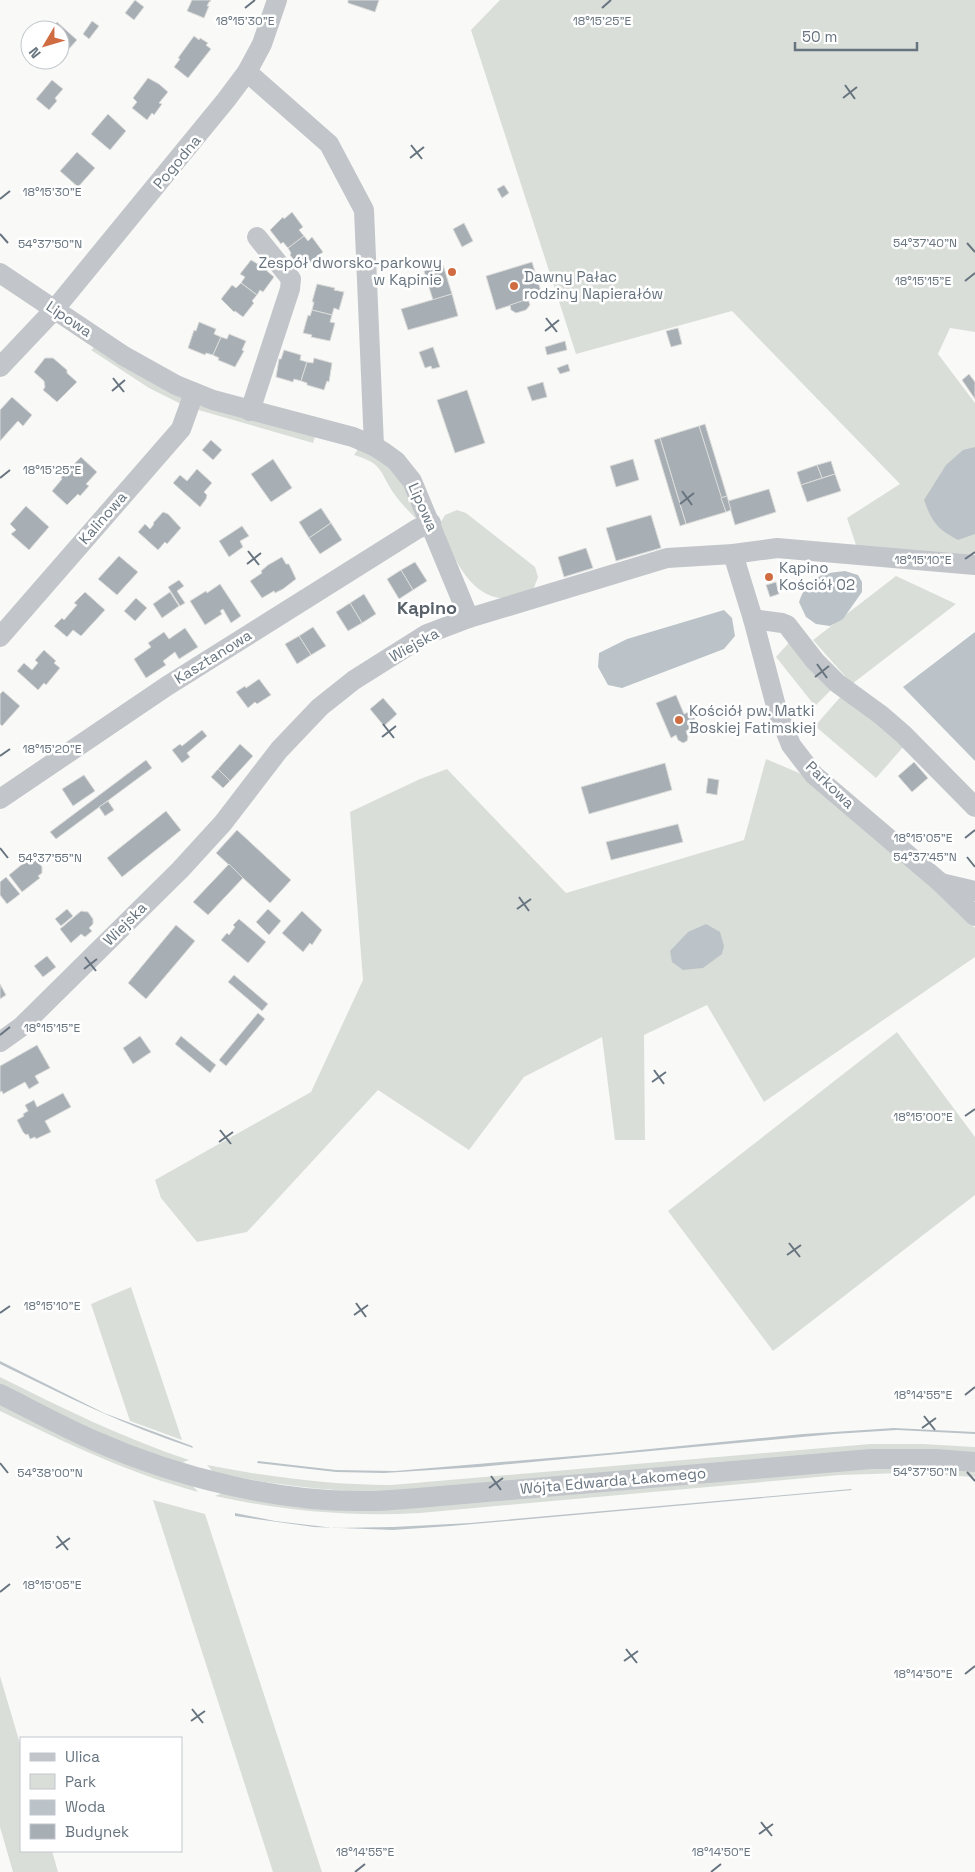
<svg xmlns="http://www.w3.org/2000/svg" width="975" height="1872" font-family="'Space Grotesk',sans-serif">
<rect width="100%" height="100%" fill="#f9faf8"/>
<g fill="#daded8">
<polygon points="500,0 975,0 975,332 950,328 938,354 975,403 975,554 969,556 858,551 847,518 900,484 732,311 576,354 471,30"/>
<polygon points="97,345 182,398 183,405 149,388 91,350"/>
<polygon points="200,405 316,434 313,443 195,409"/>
<path d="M 358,449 L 360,449 L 390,467 L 407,485 L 419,522 C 411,513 402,505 395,495 C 379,473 385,464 354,455 Z"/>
<path d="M 457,510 L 466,513 L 535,567 L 538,577 L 532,593 C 525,594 517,598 509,598 C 470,602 452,553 439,525 L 445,515 Z"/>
<polygon points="896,576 956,604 852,684 813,640"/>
<polygon points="794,637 837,684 815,706 776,657"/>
<polygon points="843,694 904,746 876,778 815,726"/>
<polygon points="766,759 811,778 939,889 975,928 975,957 764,1102 707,1005 644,1035 645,1140 615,1140 602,1037 524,1077 469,1150 378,1090 247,1232 197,1242 161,1198 155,1180 311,1092 363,980 350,812 420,779 447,769 566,893 744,840"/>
<polygon points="897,1032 975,1137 975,1195 773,1351 668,1211"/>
<polygon points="131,1287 182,1440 130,1421 91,1304"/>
<path d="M 0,1377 C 62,1408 123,1438 189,1460 L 181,1463 L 140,1450 L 84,1426 L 0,1384 Z"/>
<path d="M 0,1404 L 192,1485 L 198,1492 C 128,1473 64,1442 0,1411 Z"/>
<path d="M 870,1444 L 923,1444 L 975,1447 L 975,1453 L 386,1492 C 327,1491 270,1485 213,1472 L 207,1465 C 269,1477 328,1485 391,1485 Z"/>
<path d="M 888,1467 L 975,1470 L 975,1477 L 905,1473 L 840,1475 L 420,1513 C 349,1517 284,1511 215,1496 L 222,1493 L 255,1498 Z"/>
<polygon points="153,1500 205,1514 322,1872 273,1872"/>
<polygon points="0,1676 21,1747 21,1851 52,1851 58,1872 13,1872 0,1827"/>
</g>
<g fill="#bbc3c8">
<path d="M 975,447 L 975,534 L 958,540 C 937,529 932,522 924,500 L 946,465 L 963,450 Z"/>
<path d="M 845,571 L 858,575 L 862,582 L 862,592 L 843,619 L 830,626 L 816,624 L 806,617 L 799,602 C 807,578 821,573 845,571 Z"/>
<polygon points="724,610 732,618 735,636 724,649 622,688 608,685 598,667 599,653 627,639"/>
<polygon points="975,632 975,761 903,687"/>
<polygon points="706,924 720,932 724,946 722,954 703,968 683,970 672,962 670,951 688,932"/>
<path d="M 0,1361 L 104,1413 L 192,1446 L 193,1448 C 126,1426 63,1395 0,1364 Z"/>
<polygon points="894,1428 975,1432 975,1434 897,1430 834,1434 479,1467 384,1473 336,1472 257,1463 258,1461 336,1470 395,1471 609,1453 803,1434"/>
<polygon points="851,1489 852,1490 451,1526 393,1530 314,1527 235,1516 235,1513 275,1521 334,1528 393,1527 470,1523"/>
</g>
<g fill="#a7aeb4" stroke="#dbdcda">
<polygon points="135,0 144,7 134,20 125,13"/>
<polygon points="192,0 210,0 211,1 209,2 207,6 209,6 204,18 187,11"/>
<polygon points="348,0 379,0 375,12 348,3"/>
<polygon points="92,21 99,26 89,39 83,34"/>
<polygon points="57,22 77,40 67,51 60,45 60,42 66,35 54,25"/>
<polygon points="194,36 199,40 200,38 208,43 206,45 211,49 188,78 174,67 180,59 178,58"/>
<polygon points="148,78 159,84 168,92 159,103 162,104 154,115 152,113 147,120 132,108 137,102 133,98"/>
<polygon points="52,80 63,89 55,98 57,101 49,110 36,99"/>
<polygon points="108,114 126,131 110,150 91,134"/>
<polygon points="77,152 95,168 78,187 60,171"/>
<polygon points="504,185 509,193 502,198 497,189"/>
<polygon points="292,212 303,227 299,230 304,236 288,248 283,242 281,244 270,230 283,217 284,219"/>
<polygon points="464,223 473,241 462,247 453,229"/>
<polygon points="304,236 308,241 312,237 323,252 315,258 317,259 301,269 290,255 291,253 288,248"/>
<polygon points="251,260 268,270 267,271 274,277 263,292 260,290 257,295 241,283 245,277 240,274"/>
<polygon points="532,262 542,295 496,310 486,276"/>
<polygon points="443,265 452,294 433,300 424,271"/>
<polygon points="241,283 257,295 252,301 254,303 243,317 235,311 234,312 221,299 232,285 236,288"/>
<polygon points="317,284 335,288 334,290 344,292 339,310 334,308 332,315 312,310 314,302 312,302"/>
<polygon points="452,294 458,316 408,330 401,309"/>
<polygon points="528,299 530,305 526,310 516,313 511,310 510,305"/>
<polygon points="312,310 332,315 330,322 335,323 330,341 311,337 312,335 303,333 308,315 310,316"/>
<polygon points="199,322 216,329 214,334 221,337 213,355 206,353 205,355 188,348 194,330 196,331"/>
<polygon points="678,328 682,344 671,347 666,331"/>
<polygon points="229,334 246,341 242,350 244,351 235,367 218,360 219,358 213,355 221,337 227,339"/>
<polygon points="565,341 567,350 547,355 545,347"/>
<polygon points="433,347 440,367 432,369 431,366 425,368 419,352"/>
<polygon points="284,350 301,355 300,360 307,362 301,381 294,379 293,382 276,377 279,359 281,359"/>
<polygon points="45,358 53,358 67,370 67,373 77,382 57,402 43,390 45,387 44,381 34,372"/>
<polygon points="314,358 332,363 329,382 327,381 324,390 307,385 307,383 301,381 307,362 313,363"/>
<polygon points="568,364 570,371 560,374 557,368"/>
<polygon points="969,374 975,382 975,399 962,380"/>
<polygon points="543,382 547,397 532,401 527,387"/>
<polygon points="467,390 485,443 455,453 437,400"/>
<polygon points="12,397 32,415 23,426 18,421 0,441 0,410"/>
<polygon points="705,424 727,496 721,498 699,426"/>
<polygon points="699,426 726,512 686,524 660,438"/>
<polygon points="660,438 686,524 680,526 654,440"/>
<polygon points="211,440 222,450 213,460 202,450"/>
<polygon points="81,457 97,472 86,484 89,486 80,496 78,494 67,505 52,491 62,479 61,477"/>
<polygon points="273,459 292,488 271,502 251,474"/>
<polygon points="633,459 639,480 616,487 610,466"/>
<polygon points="831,461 835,474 822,478 817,465"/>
<polygon points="817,465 822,478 801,485 797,472"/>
<polygon points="197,469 212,483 204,492 207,495 206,499 200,507 173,483 180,475 187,481"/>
<polygon points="835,474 841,491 807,502 801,485"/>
<polygon points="769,489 776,512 735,525 728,501"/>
<polygon points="727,496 731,510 726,512 721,498"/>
<polygon points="26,506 49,527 29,550 11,534 16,530 10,524"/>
<polygon points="321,508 331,523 309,538 299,522"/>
<polygon points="163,512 168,514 181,528 167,544 165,542 158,550 138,532 145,524 150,529 154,524 153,523"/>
<polygon points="651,515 661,548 616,561 606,528"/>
<polygon points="331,523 342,540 320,554 309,538"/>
<polygon points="242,526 249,536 240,541 243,547 229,557 219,541"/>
<polygon points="586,548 593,568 564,577 558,557"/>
<polygon points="119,556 138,572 117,595 98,579"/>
<polygon points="282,557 286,564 289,564 296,579 283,589 275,593 274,591 262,598 250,581 262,573 261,571 268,565"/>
<polygon points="415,562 427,581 413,590 401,570"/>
<polygon points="401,570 413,590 399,599 387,579"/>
<polygon points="179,580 184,586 177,591 185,603 180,606 168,587"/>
<polygon points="776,582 779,594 770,597 766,585"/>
<polygon points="220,584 241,616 231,623 223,609 220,611 222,614 205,625 190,601 206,591 207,593"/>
<polygon points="85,592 105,610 81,636 73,630 67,637 54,626 62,618 64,620 77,605 74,603"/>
<polygon points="170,592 179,606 162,618 153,604"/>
<polygon points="364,594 376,614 362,623 350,603"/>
<polygon points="136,598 147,608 135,621 124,611"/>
<polygon points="350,603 362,623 348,631 336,612"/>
<polygon points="313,627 326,646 311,655 299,636"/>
<polygon points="185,628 198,647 179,659 175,652 163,661 166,665 146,678 134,659 151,647 148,643 164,632 169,639"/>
<polygon points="299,636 311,655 297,664 285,644"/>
<polygon points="44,650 56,661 54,663 60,668 46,685 44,683 38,690 17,671 24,663 32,670 38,663 35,660"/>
<polygon points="259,679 271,695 257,704 255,702 248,708 236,692 245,686 246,688"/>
<polygon points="3,691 20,706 2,726 0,724 0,694"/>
<polygon points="676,695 684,714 691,711 698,726 686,731 688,737 687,741 683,743 678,740 676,735 671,738 656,703"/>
<polygon points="383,698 397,714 384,726 370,709"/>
<polygon points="202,730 207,736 187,753 190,757 182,763 172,750 180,744 182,746"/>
<polygon points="240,744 253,756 230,781 218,769"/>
<polygon points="146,760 152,768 56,839 50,832"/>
<polygon points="914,762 928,778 912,792 898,776"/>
<polygon points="665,763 672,790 589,814 581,787"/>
<polygon points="218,769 230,781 223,788 211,777"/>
<polygon points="84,775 95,791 73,806 62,789"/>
<polygon points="708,778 719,780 717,795 706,793"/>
<polygon points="108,801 114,810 105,816 99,807"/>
<polygon points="166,811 181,830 122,877 107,858"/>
<polygon points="678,824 683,842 611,860 606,842"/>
<polygon points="237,830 291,880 270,903 216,853"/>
<polygon points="32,860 38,861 42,867 42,873 38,876 40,878 22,892 9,875 26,861 28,863"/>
<polygon points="229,864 243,878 208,915 193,902"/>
<polygon points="6,877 20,894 7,904 0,895 0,882"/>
<polygon points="67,909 73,916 61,926 55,919"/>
<polygon points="268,909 281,921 269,935 256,922"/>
<polygon points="81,911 88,912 93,919 93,924 89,928 92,931 85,937 81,934 71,943 60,929"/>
<polygon points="302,911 322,930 312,945 310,943 303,952 282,933"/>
<polygon points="239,919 266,942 248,963 221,940 227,933 229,935 235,927 233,925"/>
<polygon points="176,925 195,941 146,999 128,983"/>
<polygon points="47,956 56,967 43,977 34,966"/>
<polygon points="234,975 268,1004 262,1011 228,982"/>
<polygon points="0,984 6,995 0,999"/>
<polygon points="258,1013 265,1019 226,1066 219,1060"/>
<polygon points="140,1036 151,1052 133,1064 123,1048"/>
<polygon points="181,1036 216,1065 210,1073 175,1044"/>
<polygon points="37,1045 50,1068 35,1076 39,1083 29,1089 25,1082 3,1094 2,1091 0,1092 0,1066"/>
<polygon points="63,1093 71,1107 45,1121 51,1132 36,1139 35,1137 30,1139 28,1134 26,1135 23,1132 17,1120 24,1116 23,1114 28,1111 25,1105 34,1100 37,1107"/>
</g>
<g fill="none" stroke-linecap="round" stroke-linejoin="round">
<g stroke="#c2c5c9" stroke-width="20">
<polyline points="247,72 329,144 364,210 374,446"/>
<polyline points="0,273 124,356 176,385 213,400 353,437 374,446 385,453 396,461 412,481 469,618"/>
<polyline points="0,367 54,310 226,100 247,72 262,44 277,0"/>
<polyline points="250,411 290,289 291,279 257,237"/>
<polyline points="733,554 753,619 777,710 791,745 814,775 941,883 975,916"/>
<polyline points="753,619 782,623 787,625 815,661 837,683 881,715 903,734 975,807"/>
<polyline points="0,637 181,429 194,393"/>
<polyline points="0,799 167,686 417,529 431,523"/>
<polyline points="941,883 975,891"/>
<polyline points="0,1042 21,1027 180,870 223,823 279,750 320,707 354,680 427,634 469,618 667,558 733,554 777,548 975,565"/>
<path d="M 0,1394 C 32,1410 63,1427 95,1441 C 176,1477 280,1503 369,1501 C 385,1501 402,1499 418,1498 L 871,1459 L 936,1459 L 975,1462"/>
</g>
</g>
<path fill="none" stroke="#67747f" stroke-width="2" d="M 245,8 L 255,0M 602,8 L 611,0M 845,85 L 855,99M 843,98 L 857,87M 411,145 L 422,159M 410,158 L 424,147M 0,199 L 10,191M 0,234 L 8,243M 967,243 L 975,252M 965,281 L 975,273M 546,318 L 557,332M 545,331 L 559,320M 113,378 L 124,392M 112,391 L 125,380M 0,478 L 10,470M 682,491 L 692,505M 680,504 L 694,493M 248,551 L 259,565M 965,559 L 975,552M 247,564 L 261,553M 817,664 L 827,678M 815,677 L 829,666M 383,724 L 394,738M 382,737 L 396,726M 0,756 L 10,749M 965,838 L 975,830M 0,848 L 8,858M 967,857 L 975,867M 519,897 L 529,911M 517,909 L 531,899M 85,957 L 96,971M 84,969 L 97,959M 0,1035 L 10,1027M 654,1070 L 664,1084M 652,1082 L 666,1072M 965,1116 L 975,1109M 220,1130 L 231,1144M 219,1142 L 233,1132M 789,1243 L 800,1257M 787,1255 L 801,1245M 356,1303 L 366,1317M 0,1313 L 10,1306M 354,1315 L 368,1305M 965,1395 L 975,1387M 924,1416 L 935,1430M 922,1428 L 936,1418M 0,1463 L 8,1473M 967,1472 L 975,1481M 491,1476 L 501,1490M 489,1488 L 503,1478M 57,1536 L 68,1550M 56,1548 L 70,1538M 0,1592 L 10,1584M 626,1649 L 637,1663M 624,1661 L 638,1651M 965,1674 L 975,1666M 192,1709 L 203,1723M 191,1721 L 205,1711M 761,1822 L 772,1836M 759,1834 L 773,1824M 355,1872 L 365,1864M 711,1872 L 721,1864"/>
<g fill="#cf6c42" stroke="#fff" stroke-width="2">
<circle cx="452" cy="272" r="5"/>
<circle cx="514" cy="286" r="5"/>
<circle cx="769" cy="577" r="5"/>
<circle cx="679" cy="720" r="5"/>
</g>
<g text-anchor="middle" stroke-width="5" stroke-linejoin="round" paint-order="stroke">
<g font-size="15" fill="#67747f" stroke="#fff">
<text transform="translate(177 162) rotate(-50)" y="5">Pogodna</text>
<text transform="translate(69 319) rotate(34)" y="5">Lipowa</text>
<text transform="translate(423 507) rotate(66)" y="5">Lipowa</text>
<text transform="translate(103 518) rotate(-49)" y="5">Kalinowa</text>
<text transform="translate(414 645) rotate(-29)" y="5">Wiejska</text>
<text transform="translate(213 657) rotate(-32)" y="5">Kasztanowa</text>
<text transform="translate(830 785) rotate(44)" y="5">Parkowa</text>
<text transform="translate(125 924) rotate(-45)" y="5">Wiejska</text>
<text transform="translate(613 1481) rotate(-5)" y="5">Wójta Edwarda Łakomego</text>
</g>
<g font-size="15" fill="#67747f" stroke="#fff" text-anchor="start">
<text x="442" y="268" text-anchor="end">Zespół dworsko-parkowy<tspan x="442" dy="17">w Kąpinie</tspan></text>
<text x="524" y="282">Dawny Pałac<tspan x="524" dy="17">rodziny Napierałów</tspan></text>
<text x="779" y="573">Kąpino<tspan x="779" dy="17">Kościół 02</tspan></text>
<text x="689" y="716">Kościół pw. Matki<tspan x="689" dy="17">Boskiej Fatimskiej</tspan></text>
</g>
<g font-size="18" font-weight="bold" fill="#59626b" stroke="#fff">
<text x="427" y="614">Kąpino</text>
</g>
</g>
<g font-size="12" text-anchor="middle" fill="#67747f" stroke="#fff" stroke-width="5" stroke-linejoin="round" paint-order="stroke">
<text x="602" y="25">18°15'25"E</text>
<text x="245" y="25">18°15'30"E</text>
<text x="52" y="196">18°15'30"E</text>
<text x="925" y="247">54°37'40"N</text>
<text x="50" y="248">54°37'50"N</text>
<text x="923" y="285">18°15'15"E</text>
<text x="52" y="474">18°15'25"E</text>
<text x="923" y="564">18°15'10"E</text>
<text x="52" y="753">18°15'20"E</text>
<text x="923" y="842">18°15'05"E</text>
<text x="925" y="861">54°37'45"N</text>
<text x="50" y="862">54°37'55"N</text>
<text x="52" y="1032">18°15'15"E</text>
<text x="923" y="1121">18°15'00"E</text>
<text x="52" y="1310">18°15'10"E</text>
<text x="923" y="1399">18°14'55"E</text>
<text x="925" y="1476">54°37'50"N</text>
<text x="50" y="1477">54°38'00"N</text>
<text x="52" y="1589">18°15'05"E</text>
<text x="923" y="1678">18°14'50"E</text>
<text x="365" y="1856">18°14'55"E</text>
<text x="721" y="1856">18°14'50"E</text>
</g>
<rect x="20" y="1737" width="162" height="115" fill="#ffffff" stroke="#c2c7cc"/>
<rect x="30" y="1753" width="25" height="8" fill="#c2c5c9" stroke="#c2c7cc"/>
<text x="65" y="1762" font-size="15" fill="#67747f">Ulica</text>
<rect x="30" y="1774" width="25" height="15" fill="#daded8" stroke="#c2c7cc"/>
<text x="65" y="1787" font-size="15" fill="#67747f">Park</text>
<rect x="30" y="1800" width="25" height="15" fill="#bbc3c8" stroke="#c2c7cc"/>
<text x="65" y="1812" font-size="15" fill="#67747f">Woda</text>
<rect x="30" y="1824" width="25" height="15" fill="#a7aeb4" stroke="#c2c7cc"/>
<text x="65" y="1837" font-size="15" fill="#67747f">Budynek</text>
<g transform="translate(45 45) rotate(232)"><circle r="24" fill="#ffffff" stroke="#c2c7cc"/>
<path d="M0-4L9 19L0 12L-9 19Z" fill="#cf6c42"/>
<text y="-8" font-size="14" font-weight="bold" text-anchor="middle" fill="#67747f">N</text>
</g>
<path d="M795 42v8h122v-8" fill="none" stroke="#67747f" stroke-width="2.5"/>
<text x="802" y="42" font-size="15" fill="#67747f" stroke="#ffffff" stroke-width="4" paint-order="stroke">50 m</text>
</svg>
